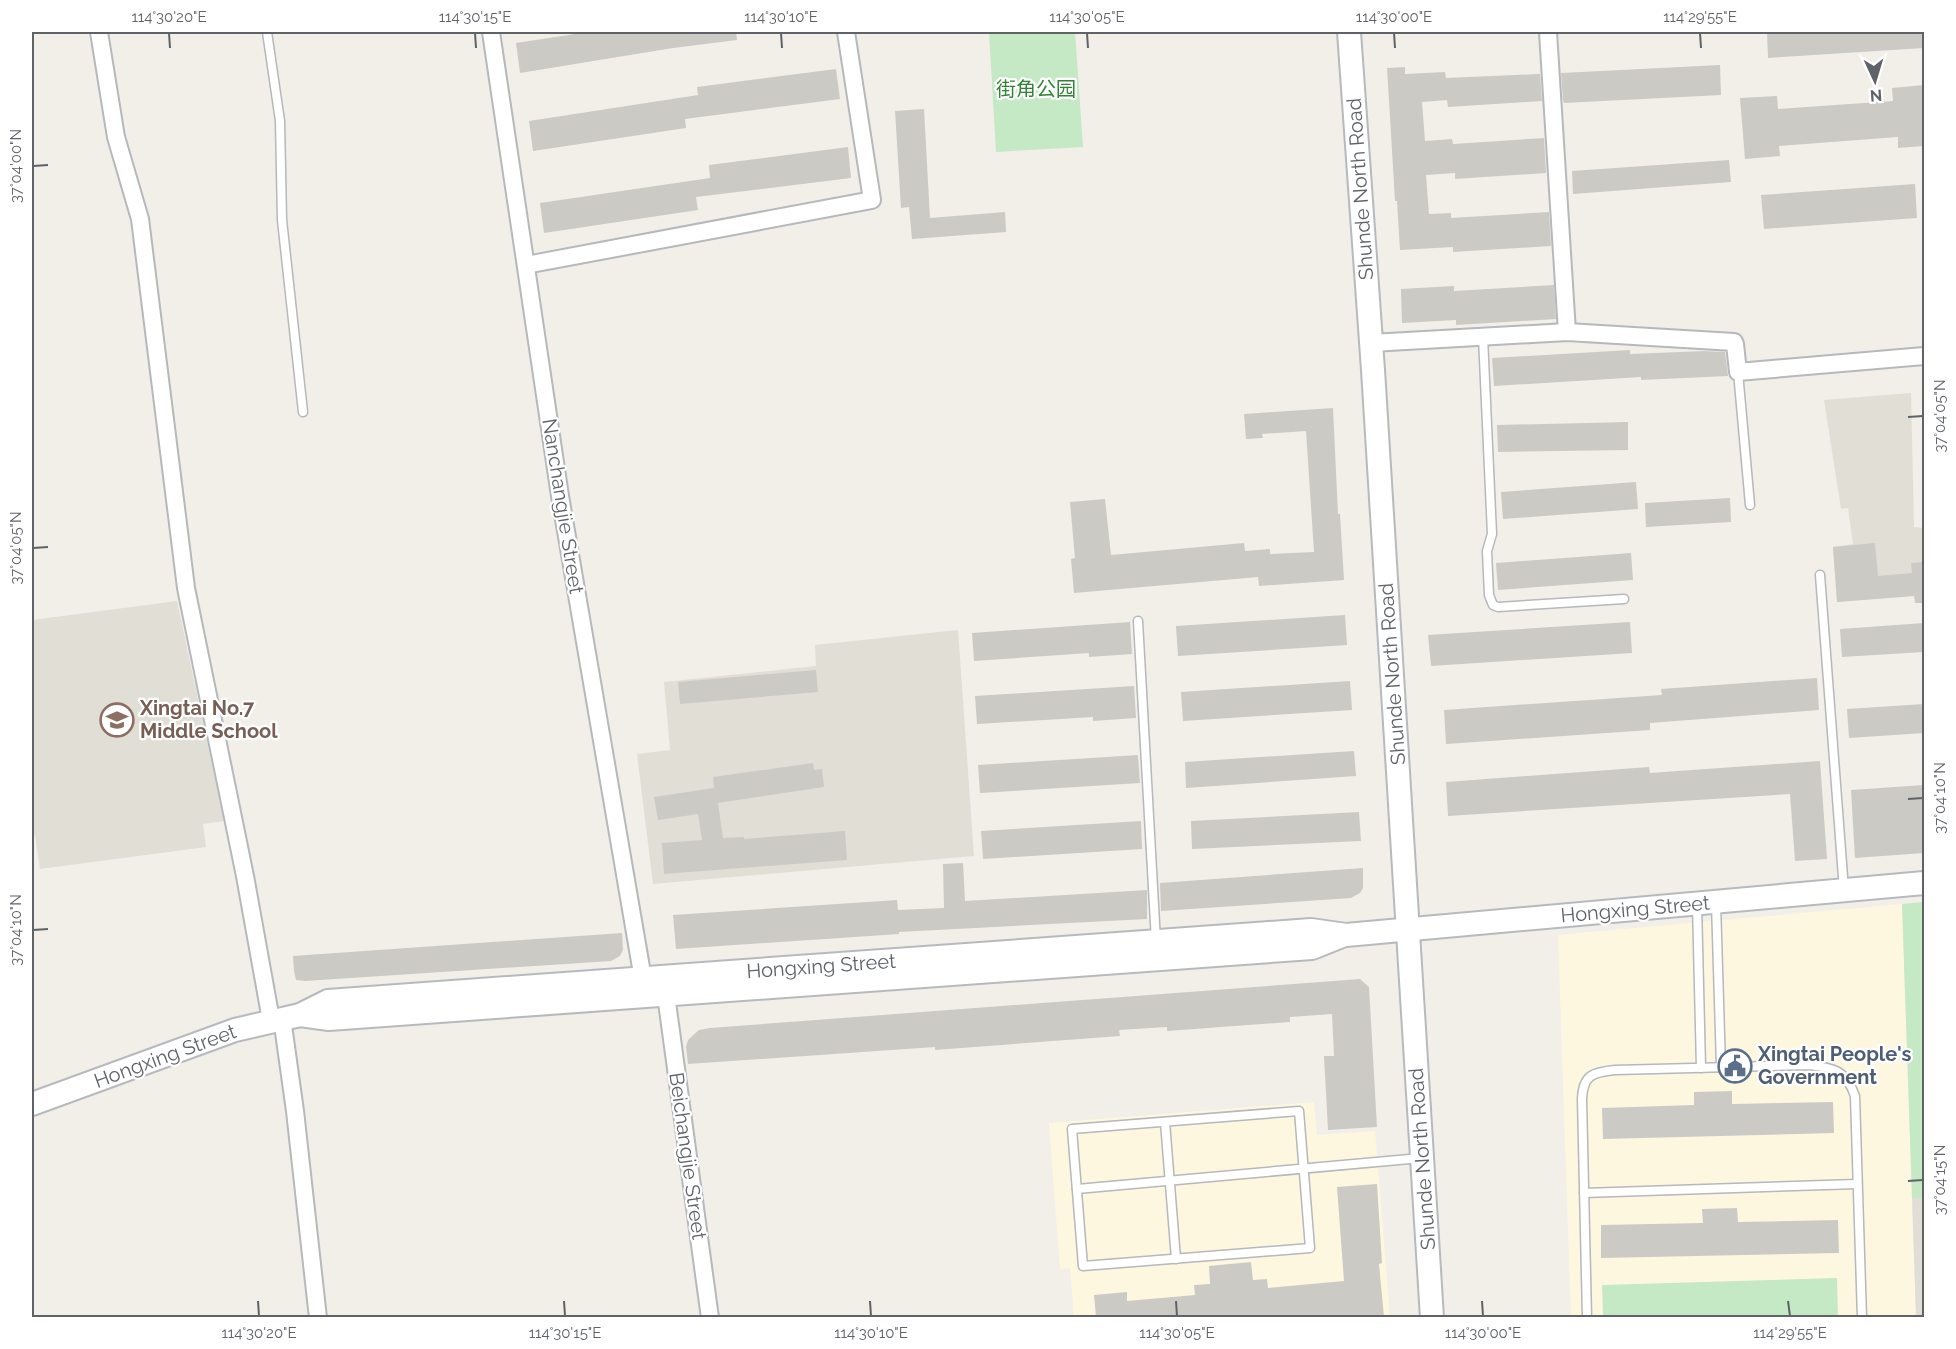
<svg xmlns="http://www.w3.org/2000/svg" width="1956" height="1349" font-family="Raleway,'Noto Sans SC',sans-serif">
<rect width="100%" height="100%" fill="#f1efe8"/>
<g fill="#fef7e0">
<polygon points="1902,904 1916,1317 1571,1317 1558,935"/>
<polygon points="1314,1102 1317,1135 1375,1131 1390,1317 1074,1317 1070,1268 1060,1269 1049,1123"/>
</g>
<g fill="#e1ded6">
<polygon points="1911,393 1914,527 1924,528 1924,595 1837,602 1833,547 1853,544 1848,508 1841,509 1824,400"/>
<polygon points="177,601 224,821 203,824 206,847 40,869 35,835 32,835 32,620"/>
<polygon points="958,630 974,856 653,884 637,754 670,750 664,682 816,666 815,645"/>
<polygon points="1912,1198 1924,1198 1924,1317 1916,1317"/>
</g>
<g fill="#c5e8c5">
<polygon points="989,32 1075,32 1083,147 996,152"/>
<polygon points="1924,902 1924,1198 1912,1198 1902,904"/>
<polygon points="1837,1278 1838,1317 1603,1317 1602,1285"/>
</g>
<g fill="#cccac5">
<polygon points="588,32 736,32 737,40 673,48 520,73 516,43"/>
<polygon points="1767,32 1924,32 1924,48 1768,58"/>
<polygon points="1720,65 1721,95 1564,103 1563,100 1561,73"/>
<polygon points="1405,67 1405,74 1445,72 1446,78 1540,74 1542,101 1448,107 1447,100 1422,102 1425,141 1452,139 1453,144 1544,138 1546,173 1455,179 1455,173 1426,175 1429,214 1451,213 1451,218 1549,212 1551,246 1453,252 1453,247 1400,250 1397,201 1395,201 1387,68"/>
<polygon points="836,69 840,99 685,119 686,128 533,151 529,121 698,95 697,87"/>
<polygon points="1924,85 1924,146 1898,148 1898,137 1779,146 1780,156 1745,159 1740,98 1777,96 1778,109 1893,101 1892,88"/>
<polygon points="924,109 930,218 1005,212 1006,232 912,239 909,207 901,208 895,111"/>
<polygon points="848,147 851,178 696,197 698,210 544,233 540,203 710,178 709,165"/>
<polygon points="1729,160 1731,182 1573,194 1572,171"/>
<polygon points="1915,184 1917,218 1764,229 1761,195"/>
<polygon points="1554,285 1556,319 1456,325 1456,320 1402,323 1401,289 1454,286 1454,291"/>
<polygon points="1630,350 1630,354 1705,351 1725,352 1728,376 1641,380 1641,377 1494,386 1492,358"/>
<polygon points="1333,408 1338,514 1340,514 1344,580 1259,586 1258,577 1074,593 1071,559 1075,558 1070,502 1105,499 1111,555 1244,543 1245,551 1270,549 1270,554 1314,552 1306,431 1262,434 1263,438 1246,439 1244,414"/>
<polygon points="1628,422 1628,450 1498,452 1497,425"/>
<polygon points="1636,482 1638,509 1503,519 1501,492"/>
<polygon points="1730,498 1731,522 1646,527 1645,503"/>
<polygon points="1875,543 1878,576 1912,573 1911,563 1924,562 1924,603 1915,603 1914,596 1837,602 1833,547"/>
<polygon points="1631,553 1633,580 1498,590 1496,563"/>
<polygon points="1345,615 1347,645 1178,656 1176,626"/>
<polygon points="1130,622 1132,654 1089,657 1089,653 974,661 972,633"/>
<polygon points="1630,622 1632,653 1431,666 1428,635"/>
<polygon points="1924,623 1924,652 1842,657 1840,629"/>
<polygon points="816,670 818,692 680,704 678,682"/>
<polygon points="1817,678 1819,710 1650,723 1650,730 1446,744 1444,710 1662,695 1661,689"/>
<polygon points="1350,681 1352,710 1183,721 1181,692"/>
<polygon points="1134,686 1136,718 1093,721 1093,717 977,724 975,696"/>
<polygon points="1924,704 1924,733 1849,738 1847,709"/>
<polygon points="1354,751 1356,776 1186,788 1185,762"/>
<polygon points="1138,755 1140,783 980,793 978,765"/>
<polygon points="1820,761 1827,859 1795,861 1790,794 1448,816 1446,782 1649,767 1650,773"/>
<polygon points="813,763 814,770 822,769 824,787 718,803 723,838 744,837 744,839 845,831 847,860 664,874 662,843 702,840 698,814 658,820 654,797 714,788 713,777"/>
<polygon points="1924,785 1924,853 1855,858 1851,790"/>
<polygon points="1359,812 1361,841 1192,849 1191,821"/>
<polygon points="1141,821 1142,849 983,859 981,831"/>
<polygon points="963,863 965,901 1147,890 1147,919 899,932 899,934 676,949 673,915 897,900 898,910 944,908 943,864"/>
<polygon points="1363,868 1363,888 1360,893 1351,898 1161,911 1160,883"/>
<polygon points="622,933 623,950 620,956 611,961 305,981 296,980 294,971 293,956"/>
<polygon points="1360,979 1369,987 1377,1127 1328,1130 1324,1056 1334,1056 1332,1014 1290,1017 1290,1022 1167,1031 1167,1027 1119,1030 1120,1036 935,1050 935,1047 688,1064 686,1047 688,1040 699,1030 710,1028"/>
<polygon points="1732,1091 1732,1104 1833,1102 1834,1133 1603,1139 1602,1108 1694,1105 1694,1092"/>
<polygon points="1377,1184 1382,1263 1379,1264 1384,1317 1096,1317 1094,1295 1127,1292 1127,1301 1195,1295 1194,1285 1210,1284 1209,1266 1251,1262 1253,1280 1267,1279 1268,1288 1344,1281 1337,1187"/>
<polygon points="1737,1208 1738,1222 1838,1220 1839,1253 1601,1258 1601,1225 1703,1223 1702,1209"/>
</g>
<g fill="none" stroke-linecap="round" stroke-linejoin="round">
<defs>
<g id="lane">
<polyline points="267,32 280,121 282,220 303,412"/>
<polyline points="1483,337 1492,534 1487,551 1489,595 1493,605 1498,607 1624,599"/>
<polyline points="1738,372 1750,505"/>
<polyline points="1820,575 1844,890"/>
<polyline points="1138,621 1156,941"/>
<polyline points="1716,903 1721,1067"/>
<polyline points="1697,904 1701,1068"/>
<polygon points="1299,1111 1310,1248 1083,1266 1072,1129"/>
<polyline points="1165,1122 1176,1259"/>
<polyline points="1077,1189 1421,1158"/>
<polyline points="1584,1193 1857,1184"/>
<path d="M 1587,1318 L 1582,1099 C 1583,1075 1593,1072 1615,1070 L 1809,1065 C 1834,1068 1846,1070 1855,1096 L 1862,1318"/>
</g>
<g id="street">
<polyline points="99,32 116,137 140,219 186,588 245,876 271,1020"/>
<polyline points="491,32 560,496 643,979"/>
<polyline points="1548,32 1567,332"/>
<polyline points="526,265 872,200 846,32"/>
<polyline points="1371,343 1567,332 1734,342 1735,344 1738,372 1924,356"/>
<polyline points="666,995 710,1318"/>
<polyline points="282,1018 295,1111 318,1318"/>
</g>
<g id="secondary">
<polyline points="1349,32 1373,370 1432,1318"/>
<polyline points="300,1015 329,1019 1312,948 1342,936"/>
<polyline points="32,1104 235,1030 300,1015 328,1001 1311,930 1346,935 1924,883"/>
</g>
</defs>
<use href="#lane" stroke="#b5b8bc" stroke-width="11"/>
<use href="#street" stroke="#b5b8bc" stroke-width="20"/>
<use href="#secondary" stroke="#b6babf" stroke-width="26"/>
<use href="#lane" stroke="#fff" stroke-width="8"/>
<use href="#street" stroke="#fff" stroke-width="16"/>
<use href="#secondary" stroke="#fff" stroke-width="22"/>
</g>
<path fill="none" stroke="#5f6368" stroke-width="2" d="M 169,33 L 170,48M 475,33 L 476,48M 781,33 L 782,48M 1087,33 L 1088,48M 1394,33 L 1395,48M 1700,33 L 1701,48M 33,166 L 48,165M 1908,417 L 1923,416M 33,548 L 48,547M 1908,799 L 1923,798M 33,930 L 48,929M 1908,1181 L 1923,1180M 258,1301 L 259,1316M 564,1301 L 565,1316M 870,1301 L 871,1316M 1176,1301 L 1177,1316M 1482,1301 L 1483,1316M 1788,1301 L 1790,1316"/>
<defs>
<symbol id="school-ring" viewBox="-11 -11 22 22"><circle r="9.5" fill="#fff" stroke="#8d6e63" stroke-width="1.5"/><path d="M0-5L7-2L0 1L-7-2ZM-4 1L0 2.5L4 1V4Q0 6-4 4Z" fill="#8d6e63"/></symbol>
<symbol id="civic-ring" viewBox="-11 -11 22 22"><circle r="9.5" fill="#fff" stroke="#5c6f8a" stroke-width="1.5"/><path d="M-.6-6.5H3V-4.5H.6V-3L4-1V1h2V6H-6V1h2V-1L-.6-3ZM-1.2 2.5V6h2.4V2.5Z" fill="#5c6f8a"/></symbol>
</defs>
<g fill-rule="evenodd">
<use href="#school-ring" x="98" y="701" width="38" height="38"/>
<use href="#civic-ring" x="1716" y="1047" width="38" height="38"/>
</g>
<g text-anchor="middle" stroke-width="4.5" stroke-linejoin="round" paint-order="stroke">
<g font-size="20" fill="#348238" stroke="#fff">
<text x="1036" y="96">街角公园</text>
</g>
<g font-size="20" fill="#5f6368" stroke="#fff">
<text transform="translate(1360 189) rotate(-94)" y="7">Shunde North Road</text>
<text transform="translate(563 506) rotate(81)" y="7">Nanchangjie Street</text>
<text transform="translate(1392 674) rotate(-94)" y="7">Shunde North Road</text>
<text transform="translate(1635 909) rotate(-5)" y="7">Hongxing Street</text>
<text transform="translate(821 966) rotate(-4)" y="7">Hongxing Street</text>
<text transform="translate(165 1056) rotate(-20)" y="7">Hongxing Street</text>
<text transform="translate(688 1156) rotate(82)" y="7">Beichangjie Street</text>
<text transform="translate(1422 1159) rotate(-94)" y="7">Shunde North Road</text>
</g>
<g font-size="20" font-weight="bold" fill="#785e54" stroke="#fff" text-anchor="start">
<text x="140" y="715">Xingtai No.7<tspan x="140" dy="23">Middle School</tspan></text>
</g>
<g font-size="20" font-weight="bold" fill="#4e5e75" stroke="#fff" text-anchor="start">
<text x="1758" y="1061">Xingtai People's<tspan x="1758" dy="23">Government</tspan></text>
</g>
</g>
<rect width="1956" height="1349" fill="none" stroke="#ffffff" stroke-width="66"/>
<g transform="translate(1875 81) rotate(176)" stroke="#ffffff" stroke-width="4.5" paint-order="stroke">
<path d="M0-4.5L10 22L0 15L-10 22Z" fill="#5f6368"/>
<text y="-9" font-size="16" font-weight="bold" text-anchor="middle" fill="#5f6368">N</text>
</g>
<rect x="33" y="33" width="1890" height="1283" fill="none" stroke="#5f6368" stroke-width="2"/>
<g font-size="15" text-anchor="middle" fill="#5f6368">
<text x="169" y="22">114°30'20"E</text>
<text x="475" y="22">114°30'15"E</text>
<text x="781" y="22">114°30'10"E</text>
<text x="1087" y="22">114°30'05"E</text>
<text x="1394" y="22">114°30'00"E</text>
<text x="1700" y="22">114°29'55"E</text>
<text transform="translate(16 166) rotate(-90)" y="5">37°04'00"N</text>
<text transform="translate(1940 416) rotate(-90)" y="5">37°04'05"N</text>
<text transform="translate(16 548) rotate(-90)" y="5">37°04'05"N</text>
<text transform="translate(1940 798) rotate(-90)" y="5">37°04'10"N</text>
<text transform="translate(16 930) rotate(-90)" y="5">37°04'10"N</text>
<text transform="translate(1940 1180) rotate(-90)" y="5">37°04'15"N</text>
<text x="259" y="1338">114°30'20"E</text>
<text x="565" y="1338">114°30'15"E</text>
<text x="871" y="1338">114°30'10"E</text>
<text x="1177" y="1338">114°30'05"E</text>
<text x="1483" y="1338">114°30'00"E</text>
<text x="1790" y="1338">114°29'55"E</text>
</g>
</svg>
